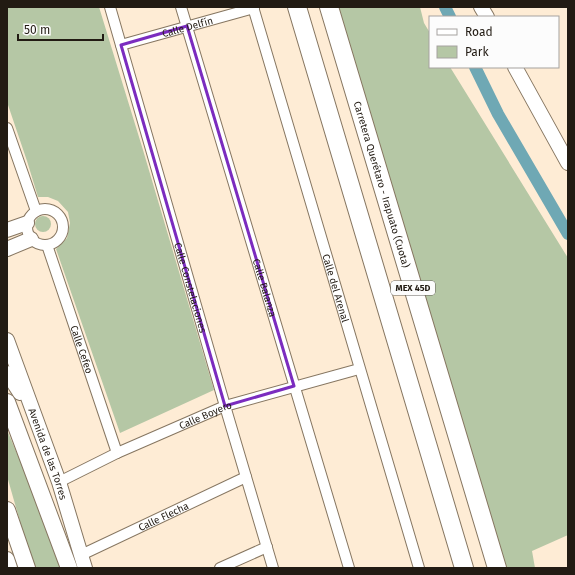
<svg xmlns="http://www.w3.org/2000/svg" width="575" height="575" font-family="'Fira Sans',sans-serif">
<rect width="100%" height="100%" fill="#feecd5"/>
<g fill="#b5c7a5">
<polygon points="7,7 99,7 143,150 214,390 120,433 56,249 67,238 70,223 68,212 58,201 48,197 38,197 27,161 7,102"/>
<polygon points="338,7 420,7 424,23 430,33 430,67 450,67 568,258 568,535 532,551 535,568 505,568"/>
<circle cx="43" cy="224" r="8"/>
<polygon points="7,430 41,510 61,568 35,568 21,525 7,476"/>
</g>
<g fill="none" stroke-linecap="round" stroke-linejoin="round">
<g stroke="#6fa8b4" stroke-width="12">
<polyline points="445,7 450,17"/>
<polyline points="475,67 498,114 568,234"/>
</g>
<defs>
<g id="street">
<path id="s1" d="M 110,7 L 225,406 L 273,568"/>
<path id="s2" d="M 181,7 L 349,568"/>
<path id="s3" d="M 253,7 L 419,568"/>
<path id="s4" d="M 121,45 L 254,8"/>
<polyline points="7,128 36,211"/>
<circle cx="45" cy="227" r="18"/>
<path id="s5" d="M 47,245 L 117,453"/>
<path id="s6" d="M 59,482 L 117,453 L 225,406 L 359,369"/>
<path id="s7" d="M 81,555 L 246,477"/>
<polyline points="220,568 267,547"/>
</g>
<g id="secondary">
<polyline points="481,7 487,17"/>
<polyline points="515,67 568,163"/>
<polyline points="7,230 27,223"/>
<polyline points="7,249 31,239"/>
<path id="s8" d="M 7,340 L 59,482 L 81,555 L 85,568"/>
<polyline points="7,373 20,393"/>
<polyline points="7,559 10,568"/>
</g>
<g id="primary">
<polyline points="7,402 69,568"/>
<polyline points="7,510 27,568"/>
</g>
<g id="highway">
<polyline points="297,7 464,568"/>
<path id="s9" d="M 329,7 L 497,568"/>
</g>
</defs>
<use href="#street" stroke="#867661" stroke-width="12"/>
<use href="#secondary" stroke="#867661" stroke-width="16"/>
<use href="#primary" stroke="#867661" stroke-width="18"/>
<use href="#highway" stroke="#867661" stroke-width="20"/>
<use href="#street" stroke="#fff" stroke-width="10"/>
<use href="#secondary" stroke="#fff" stroke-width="14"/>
<use href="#primary" stroke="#fff" stroke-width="16"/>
<use href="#highway" stroke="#fff" stroke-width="18"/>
</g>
<path fill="none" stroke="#7b2cbf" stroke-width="3" stroke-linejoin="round" d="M 187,26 L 294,386 L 225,406 L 121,45 Z"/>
<g text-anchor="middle" stroke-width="3.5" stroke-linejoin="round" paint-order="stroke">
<rect fill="#fcfcfc" stroke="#635e59" stroke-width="1" x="391" y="281" width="44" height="14" rx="3"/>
<g font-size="9" font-weight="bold" fill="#221b13">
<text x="413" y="291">MEX 45D</text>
</g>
<g font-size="10" fill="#221b13" stroke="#fcfcfc">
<text dy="4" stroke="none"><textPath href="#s4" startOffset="69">Calle Delfín</textPath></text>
<text dy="4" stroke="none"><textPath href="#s9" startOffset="185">Carretera Querétaro - Irapuato (Cuota)</textPath></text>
<text dy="4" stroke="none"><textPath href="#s2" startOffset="293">Calle Balanza</textPath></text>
<text dy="4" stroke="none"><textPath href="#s1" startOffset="292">Calle Constelaciones</textPath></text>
<text dy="4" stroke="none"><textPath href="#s3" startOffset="293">Calle del Arenal</textPath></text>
<text dy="4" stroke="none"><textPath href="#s5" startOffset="110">Calle Cefeo</textPath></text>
<text dy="4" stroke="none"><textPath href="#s6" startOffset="161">Calle Boyero</textPath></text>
<text dy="4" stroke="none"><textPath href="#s8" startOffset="121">Avenida de las Torres</textPath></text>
<text dy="4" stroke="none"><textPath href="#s7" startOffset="91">Calle Flecha</textPath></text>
</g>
</g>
<rect width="575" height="575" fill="none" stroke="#221b13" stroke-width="16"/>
<rect x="429" y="16" width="130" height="52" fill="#fcfcfc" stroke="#a5a29f"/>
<rect x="437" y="29" width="20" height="6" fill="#ffffff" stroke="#a5a29f"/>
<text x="465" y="36" font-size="12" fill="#221b13">Road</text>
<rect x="437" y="46" width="20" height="12" fill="#b5c7a5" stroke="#a5a29f"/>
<text x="465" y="56" font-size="12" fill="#221b13">Park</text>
<path d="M18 34v6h85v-6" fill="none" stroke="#221b13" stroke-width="2"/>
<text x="24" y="34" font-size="12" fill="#221b13" stroke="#fcfcfc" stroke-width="3" paint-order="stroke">50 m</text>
</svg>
